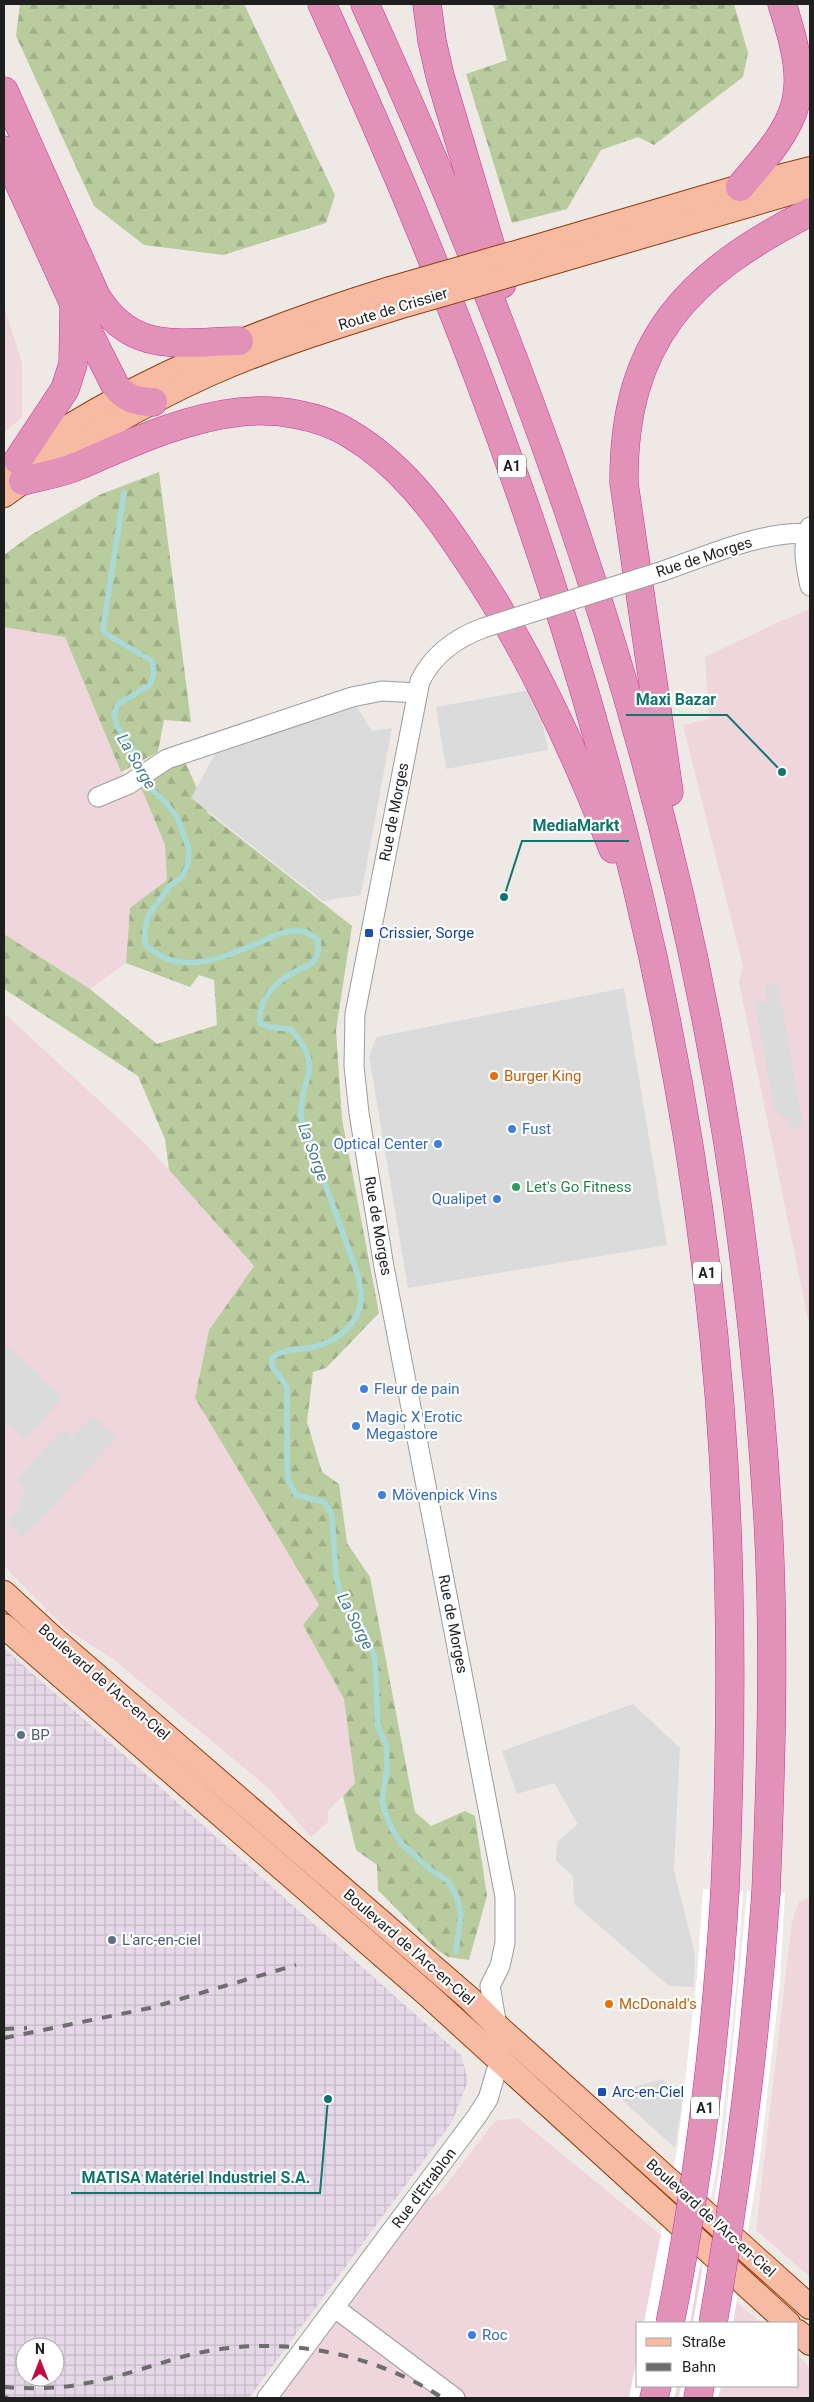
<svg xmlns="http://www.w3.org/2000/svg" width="814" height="2402" font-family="Roboto,sans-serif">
<defs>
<pattern id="industrial-grid" width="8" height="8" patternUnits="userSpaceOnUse" patternTransform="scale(1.25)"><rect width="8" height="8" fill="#e6d8e8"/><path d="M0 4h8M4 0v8" fill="none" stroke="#c5b9c7"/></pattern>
<pattern id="forest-firs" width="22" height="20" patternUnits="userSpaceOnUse" patternTransform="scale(1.25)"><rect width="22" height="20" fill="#b9cc9d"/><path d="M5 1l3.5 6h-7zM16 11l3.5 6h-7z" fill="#9faf87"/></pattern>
</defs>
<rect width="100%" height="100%" fill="#efe9e6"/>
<g fill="#efd6dc">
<polygon points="4,307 22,362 22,417 4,433"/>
<polygon points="810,609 810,1329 739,982 743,967 683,725 709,719 705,657 783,620"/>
<polygon points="4,627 65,636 121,772 140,785 165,845 167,880 130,908 126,963 90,989 4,934"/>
<polygon points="4,1013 143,1141 254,1266 209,1330 195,1398 319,1605 303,1625 344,1699 355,1783 328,1811 328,1822 311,1837 267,1787 113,1659 66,1629 4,1566"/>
<polygon points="810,1897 810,2277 756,2230 792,1921 799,1902"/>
<polygon points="518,2118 656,2231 761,2323 638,2323 638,2386 798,2386 798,2356 810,2367 810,2398 280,2398 424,2202 438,2195 495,2121"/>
</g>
<path fill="url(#industrial-grid)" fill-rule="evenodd" d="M 4,1648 L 461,2055 L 468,2081 L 452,2122 L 249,2398 L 4,2398 ZM 25,2347 L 55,2347 L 55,2377 L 25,2377 Z"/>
<g fill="url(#forest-firs)">
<polygon points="20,4 244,4 335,195 326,223 223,255 144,245 94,206 16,36"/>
<polygon points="493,4 734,4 748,53 743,77 654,145 638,137 601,150 567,209 512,223 466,74 507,60"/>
<polygon points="159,472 191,722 164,720 158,752 121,772 65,637 4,627 4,555 31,535 99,495"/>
<polygon points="186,764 208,813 352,926 336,1030 342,1119 379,1313 326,1368 313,1372 307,1422 322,1472 339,1484 347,1543 370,1577 415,1812 431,1826 465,1811 475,1816 487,1896 469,1960 448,1957 437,1950 378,1890 377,1865 356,1850 343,1796 355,1783 344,1699 303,1625 319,1605 195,1398 209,1330 254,1266 169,1170 165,1139 138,1076 4,989 4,934 90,989 157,1044 217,1025 214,980 199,975 190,987 126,963 130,908 167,880 165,845 140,785 159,766"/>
</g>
<g fill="#dbdbdb">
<polygon points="531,690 540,712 548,750 446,769 436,707"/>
<polygon points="357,707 372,731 392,728 361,895 323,901 191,798 216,752"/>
<polygon points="778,983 803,1126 790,1129 788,1119 774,1110 754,997 768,1004 765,985"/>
<polygon points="624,988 667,1245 408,1288 369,1056 377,1037"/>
<polygon points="6,1345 63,1397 26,1439 4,1421 4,1346"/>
<polygon points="92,1416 117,1438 23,1538 7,1522 18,1510 25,1489 15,1480 63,1429 72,1437"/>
<polygon points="633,1704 680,1748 674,1871 695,1954 694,1987 669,1986 574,1904 573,1876 556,1861 557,1842 578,1824 554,1783 517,1794 502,1751"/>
<polygon points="662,2079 683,2098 675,2148 621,2099 630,2088"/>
</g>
<g fill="#fff">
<polygon points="703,1889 743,1891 737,1979 719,2151 690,2323 644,2323 678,2145 697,1976"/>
<polygon points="747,1891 785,1893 780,1982 760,2157 733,2323 693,2323 723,2151"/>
<polygon points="638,2353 638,2386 677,2386 674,2398 629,2398"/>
<polygon points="681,2386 721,2386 718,2398 679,2398"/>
</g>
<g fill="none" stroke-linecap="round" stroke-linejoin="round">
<path stroke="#a9dad7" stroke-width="5.5" d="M 124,493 L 103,629 L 106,634 L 152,661 L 154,672 L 150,685 L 118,704 L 114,714 L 117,726 L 132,748 L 147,785 L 164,801 L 177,817 L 189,849 L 188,864 L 183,876 L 170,886 L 148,916 L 145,930 L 145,944 C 178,978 223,958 261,942 C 275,935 289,928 305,932 C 310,933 314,937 318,940 C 319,949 319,955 313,962 C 309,966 301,968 296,971 C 277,980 257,1001 260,1023 L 269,1027 L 291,1029 C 326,1071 300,1074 301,1117 L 358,1275 C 359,1283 362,1294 361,1302 C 357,1327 333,1344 309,1348 C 296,1350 282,1349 272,1358 L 272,1366 L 287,1387 L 287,1465 L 288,1479 L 296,1495 L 324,1502 L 332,1515 L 336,1577 L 343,1600 L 349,1613 L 364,1629 L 375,1659 L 378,1727 L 386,1744 L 387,1769 L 382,1800 L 385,1812 L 392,1829 L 402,1844 L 431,1870 L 448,1881 L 457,1897 L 461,1914 L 456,1952"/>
<defs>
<g id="minor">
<path d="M 810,527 C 801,545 806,567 810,586"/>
<path d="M 663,571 C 704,557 764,530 807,534"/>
<polyline points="98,797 129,784 167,759 352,697 382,691 417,693"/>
<polyline points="335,2308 455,2398"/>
<path d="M 267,2398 L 477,2116 L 488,2099 L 499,2062 L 497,2026 L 490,1986 L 500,1966 L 505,1943 L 505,1897 L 384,1267 L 359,1113 L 354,1066 L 355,1014 L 420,681 C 433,655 456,638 483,628"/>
</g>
<g id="major">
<polyline points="526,250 740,187 810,169"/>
<polyline points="533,268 810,187"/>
<path d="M 4,470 C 122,384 252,332 390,289"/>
<path d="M 4,495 C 68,448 136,407 209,374 C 270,347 334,327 398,307"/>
<polyline points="4,1593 53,1638 470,1999 497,2026 810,2307"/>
<polyline points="4,1626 428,1995 788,2323"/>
<polyline points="798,2332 810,2343"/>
</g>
<g id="highway">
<path d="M 322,4 C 507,408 654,831 707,1274 C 732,1481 734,1682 725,1890"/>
<path d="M 365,4 C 513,331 639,670 707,1024 C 739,1188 758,1354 768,1520 C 775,1644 771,1768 766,1892"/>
<polyline points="427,4 432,41 440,76 502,284"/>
<path d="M 4,91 L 96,296 C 132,355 179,342 239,341"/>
<path d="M 4,150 L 74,304 L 115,385 C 125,398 136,402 153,402"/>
<path d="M 740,187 C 802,116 812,96 782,4"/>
<polyline points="18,460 65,389 73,364 74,308"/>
<path d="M 23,481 C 42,476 63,473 80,465 C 131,443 184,418 240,412 C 275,408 320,415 350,434 C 399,463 434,509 465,556 C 527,647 573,747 613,849"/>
<path d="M 669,792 L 624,483 C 623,340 688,274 810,212"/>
<polyline points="654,2398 657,2386"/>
<polyline points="698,2398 700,2386"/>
</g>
</defs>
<use href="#minor" stroke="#9c9c9c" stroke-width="21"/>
<use href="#major" stroke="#913c09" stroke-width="26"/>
<use href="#highway" stroke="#d12f96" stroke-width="29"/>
<use href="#minor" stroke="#fff" stroke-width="19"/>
<use href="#major" stroke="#f7baa3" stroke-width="24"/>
<use href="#highway" stroke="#e292b8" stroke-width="28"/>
<g stroke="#6d6d6d" stroke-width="4" stroke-dasharray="10 10" stroke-linecap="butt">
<polyline points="4,2029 27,2028"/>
<polyline points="4,2038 150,2008 296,1965"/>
<path d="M 4,2387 C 31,2389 60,2389 87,2383 C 121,2377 155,2364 189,2355 C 275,2334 368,2350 443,2398"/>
<polyline points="4,2397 8,2398"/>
</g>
<defs>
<polyline id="minor-bridge" points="483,628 663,571"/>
<g id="major-bridge">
<polyline points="390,289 526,250"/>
<polyline points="398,307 533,268"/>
</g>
<g id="highway-bridge">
<path d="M 670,2323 C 699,2180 716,2036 725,1890"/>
<path d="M 713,2323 C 738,2180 756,2037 766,1892"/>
</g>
</defs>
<use href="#minor-bridge" stroke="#9c9c9c" stroke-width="21" stroke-linecap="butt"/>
<use href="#major-bridge" stroke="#913c09" stroke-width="26" stroke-linecap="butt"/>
<use href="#highway-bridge" stroke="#d12f96" stroke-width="29" stroke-linecap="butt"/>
<use href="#minor-bridge" stroke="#fff" stroke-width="19"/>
<use href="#major-bridge" stroke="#f7baa3" stroke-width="24"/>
<use href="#highway-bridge" stroke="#e292b8" stroke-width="28"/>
</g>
<g fill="#1a4fb4" stroke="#fff" stroke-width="2">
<rect x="364" y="928" width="10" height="10" rx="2.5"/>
<rect x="597" y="2087" width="10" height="10" rx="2.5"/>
</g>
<g fill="#e8710a" stroke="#fff" stroke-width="2">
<circle cx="494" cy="1076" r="5"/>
<circle cx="609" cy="2004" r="5"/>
</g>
<g fill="#3f7fe0" stroke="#fff" stroke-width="2">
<circle cx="512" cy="1129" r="5"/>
<circle cx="438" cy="1144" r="5"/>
<circle cx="497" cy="1199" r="5"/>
<circle cx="364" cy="1389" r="5"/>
<circle cx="356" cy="1426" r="5"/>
<circle cx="382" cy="1495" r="5"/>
<circle cx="472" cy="2335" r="5"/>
</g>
<circle fill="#2e9e5b" stroke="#fff" stroke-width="2" cx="516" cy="1187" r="5"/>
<g fill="#5c6f8a" stroke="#fff" stroke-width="2">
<circle cx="21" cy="1735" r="5"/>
<circle cx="112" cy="1940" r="5"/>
</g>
<g text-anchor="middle" stroke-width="4.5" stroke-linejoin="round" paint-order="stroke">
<g fill="#fff" stroke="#626262" stroke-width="1">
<rect x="498" y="454.5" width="28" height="23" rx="4"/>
<rect x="693" y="1261.5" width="28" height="23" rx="4"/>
<rect x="691" y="2096.5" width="28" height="23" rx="4"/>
</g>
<g font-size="14" font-weight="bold" fill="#1f1f1f">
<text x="512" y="471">A1</text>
<text x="707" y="1278">A1</text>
<text x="705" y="2113">A1</text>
</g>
<g font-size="15" fill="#1f1f1f" stroke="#fff">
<text transform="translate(393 309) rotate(-17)" y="5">Route de Crissier</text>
<text transform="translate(704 557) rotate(-18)" y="5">Rue de Morges</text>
<text transform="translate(394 812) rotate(-79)" y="5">Rue de Morges</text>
<text transform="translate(378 1226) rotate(80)" y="5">Rue de Morges</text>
<text transform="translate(453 1624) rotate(79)" y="5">Rue de Morges</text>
<text transform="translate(104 1682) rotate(41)" y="5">Boulevard de l'Arc-en-Ciel</text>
<text transform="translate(409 1947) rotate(41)" y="5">Boulevard de l'Arc-en-Ciel</text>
<text transform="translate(424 2188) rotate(-53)" y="5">Rue d'Etrablon</text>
<text transform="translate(711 2218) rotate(42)" y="5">Boulevard de l'Arc-en-Ciel</text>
</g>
<g font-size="15" fill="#164399" stroke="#fff" text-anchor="start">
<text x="379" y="938">Crissier, Sorge</text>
<text x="612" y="2097">Arc-en-Ciel</text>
</g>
<g font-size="15" fill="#c56008" stroke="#fff" text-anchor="start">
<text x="504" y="1081">Burger King</text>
<text x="619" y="2009">McDonald's</text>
</g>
<g font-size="15" fill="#366cbe" stroke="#fff" text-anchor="start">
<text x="522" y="1134">Fust</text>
<text x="428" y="1149" text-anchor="end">Optical Center</text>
<text x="487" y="1204" text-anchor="end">Qualipet</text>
<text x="374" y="1394">Fleur de pain</text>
<text x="366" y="1422">Magic X Erotic<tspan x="366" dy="17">Megastore</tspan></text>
<text x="392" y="1500">Mövenpick Vins</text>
<text x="482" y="2340">Roc</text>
</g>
<g font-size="15" fill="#27864d" stroke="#fff" text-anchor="start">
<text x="526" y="1192">Let's Go Fitness</text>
</g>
<g font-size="15" fill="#4e5e75" stroke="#fff" text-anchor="start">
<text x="31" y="1740">BP</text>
<text x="122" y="1945">L'arc-en-ciel</text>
</g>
<g font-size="16" font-style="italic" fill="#437c8b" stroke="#fff">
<text transform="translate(137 761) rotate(60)" y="6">La Sorge</text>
<text transform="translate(314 1152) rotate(70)" y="6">La Sorge</text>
<text transform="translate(356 1621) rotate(63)" y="6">La Sorge</text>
</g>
</g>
<path fill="none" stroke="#0f766e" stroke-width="2" d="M782 772L727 715H626M504 897L522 841H629M328 2099L320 2193H71"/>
<g fill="#0f766e" stroke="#fff" stroke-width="2">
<circle cx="782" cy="772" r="5"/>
<circle cx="504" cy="897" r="5"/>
<circle cx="328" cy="2099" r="5"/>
</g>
<g font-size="16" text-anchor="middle" font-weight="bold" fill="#0f766e" stroke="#fff" stroke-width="4.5" stroke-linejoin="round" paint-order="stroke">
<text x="676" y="705">Maxi Bazar</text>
<text x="576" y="831">MediaMarkt</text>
<text x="196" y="2183">MATISA Matériel Industriel S.A.</text>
</g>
<rect width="814" height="2402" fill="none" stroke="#1f1f1f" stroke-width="10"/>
<rect x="636" y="2322" width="162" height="65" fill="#ffffff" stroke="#a5a5a5"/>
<rect x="646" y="2338" width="25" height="8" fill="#f7baa3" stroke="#a5a5a5"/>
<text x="682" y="2347" font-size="15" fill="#1f1f1f">Straße</text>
<rect x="646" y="2363" width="25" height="8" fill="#6d6d6d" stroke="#a5a5a5"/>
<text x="682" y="2372" font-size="15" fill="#1f1f1f">Bahn</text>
<g transform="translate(40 2362)"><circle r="24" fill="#ffffff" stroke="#a5a5a5"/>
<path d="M0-4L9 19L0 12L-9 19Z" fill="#c20b41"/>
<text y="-8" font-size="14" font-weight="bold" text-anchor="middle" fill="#1f1f1f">N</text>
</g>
</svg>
